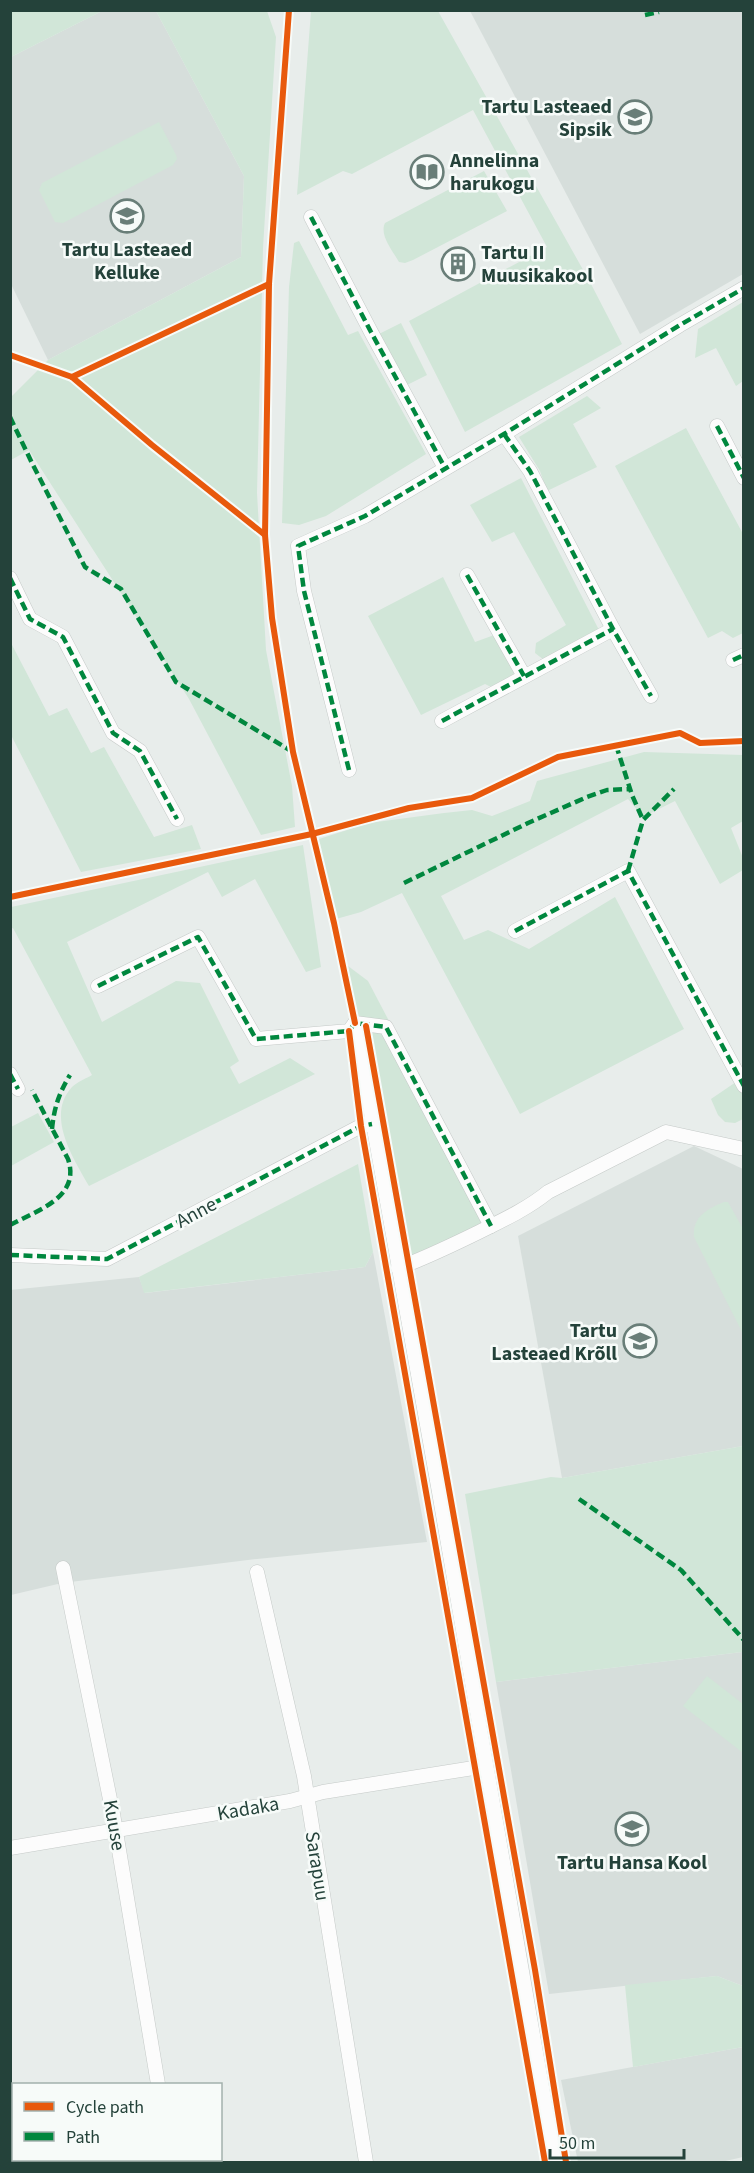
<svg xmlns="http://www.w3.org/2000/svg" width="754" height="2173" font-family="'Source Sans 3',sans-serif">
<rect width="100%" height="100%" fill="#e8edeb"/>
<g fill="#d6dedb">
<polygon points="102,11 156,11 244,176 241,257 48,360 11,284 11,57"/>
<polygon points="470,11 743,11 743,274 640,334"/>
<polygon points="694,1146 743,1169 743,1446 562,1478 518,1236"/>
<polygon points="373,1252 427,1542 257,1559 62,1583 11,1595 10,1290 139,1277 145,1293 365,1267"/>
<polygon points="742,1652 743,1986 717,1976 549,1994 496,1682"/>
<polygon points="743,2047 743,2157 721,2162 578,2162 561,2080"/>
</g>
<g fill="#d1e6d8">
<polygon points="11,10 102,10 102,11 11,57"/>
<polygon points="156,11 267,11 276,37 263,248 257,493 266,650 292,786 295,827 261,835 189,699 29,450 11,460 11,397 48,360 241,257 244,176"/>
<polygon points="311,11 438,11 591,284 622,344 465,432 409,321 547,247 473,110 352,174 343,171 297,195"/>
<polygon points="159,122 176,155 177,159 173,165 63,223 55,222 39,190 42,183"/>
<path d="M 484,171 L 507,211 L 413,260 L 405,263 L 399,262 C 393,251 379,235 385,223 Z"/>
<polygon points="299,241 348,335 358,331 426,454 326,516 299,525 282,523 289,287 294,243"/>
<polygon points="743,302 743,381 736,386 716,348 695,358 698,329"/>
<polygon points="401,323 427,375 405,386 379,334"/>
<polygon points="587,396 601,408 573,424 597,467 547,491 540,471 519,437"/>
<polygon points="686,428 743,534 743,633 733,638 722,631 708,638 615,466"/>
<polygon points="521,478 599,630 544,660 535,653 536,643 566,625 514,532 492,542 470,505"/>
<polygon points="443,577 475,642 497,634 524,683 503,693 485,684 421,715 368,616"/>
<polygon points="11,643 49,716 67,708 91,753 104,747 154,837 192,825 201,849 81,872 11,735"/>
<polygon points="644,752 743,755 743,821 731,828 743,858 743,870 720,884 675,801 643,817 628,799 441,896 464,940 488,930 529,949 615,897 684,1029 520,1114 402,893 361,912 336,919 316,840 369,823 444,813 472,810 492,816 530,801 537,781"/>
<path d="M 303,845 L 321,967 L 306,972 L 255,879 L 222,897 L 208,872 L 67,942 L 102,1022 L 176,981 L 200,983 L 239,1061 L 230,1067 L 239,1084 L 290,1058 L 315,1074 L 89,1186 C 74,1159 45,1116 72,1087 C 77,1082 87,1078 92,1075 L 13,928 L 11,929 L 11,907 Z"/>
<polygon points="344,963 368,981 495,1223 406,1270"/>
<polygon points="736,1082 743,1094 743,1119 735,1123 725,1122 718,1115 711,1099"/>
<polygon points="38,1113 54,1142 11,1166 11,1127"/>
<polygon points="358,1164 373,1252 365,1267 144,1293 139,1277"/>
<path d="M 724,1202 L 728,1202 L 743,1229 L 743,1334 L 694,1237 C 692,1217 707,1209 724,1202 Z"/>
<polygon points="743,1446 743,1654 742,1652 496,1682 465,1494 551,1477 562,1478"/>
<polygon points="707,1676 743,1704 743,1753 683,1706"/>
<polygon points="717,1976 743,1986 743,2047 633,2067 625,1985"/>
</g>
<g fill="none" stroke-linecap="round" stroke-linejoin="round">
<defs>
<g id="minor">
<polyline points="311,217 371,332 445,468"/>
<polyline points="717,426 744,478"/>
<polyline points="504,434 530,471 613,629 651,696"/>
<polyline points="467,575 524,676"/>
<polyline points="10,578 30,619 63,637 113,733 140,751 177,819"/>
<polyline points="733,660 744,655"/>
<polyline points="442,721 613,629"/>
<polyline points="349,770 304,591 298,546 365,516 504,434 680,325 744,288"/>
<polyline points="515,931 628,871 744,1086"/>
<polyline points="98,986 198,937 256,1039 349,1031 355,1023"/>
<polyline points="355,1023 439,1492 555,2162"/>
<polyline points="355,1023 386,1027 491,1226"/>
<polyline points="10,1074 18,1089"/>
<polyline points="10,1255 107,1259 361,1126 372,1124"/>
<path d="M 398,1268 C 426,1258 452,1245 479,1232 C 503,1220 527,1209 548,1192 L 666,1132 L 744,1149"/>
<polyline points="63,1568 113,1814 158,2084"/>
<polyline points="257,1572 304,1776 366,2162"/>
<polyline points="10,1848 290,1801 323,1792 486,1766"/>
<polyline points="170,2160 171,2162"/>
</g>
</defs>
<use href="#minor" stroke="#c5cac8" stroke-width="15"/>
<use href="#minor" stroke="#fcfcfc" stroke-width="14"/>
<g stroke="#00873e" stroke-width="4.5" stroke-dasharray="9 4.5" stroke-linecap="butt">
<polyline points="645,15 659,12"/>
<polyline points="311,217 371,332 445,468"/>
<polyline points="10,417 32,463 85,567 121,589 176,682 293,752"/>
<polyline points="717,426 744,478"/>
<polyline points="504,434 530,471 613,629 651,696"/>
<polyline points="467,575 524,676"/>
<polyline points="10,578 30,619 63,637 113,733 140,751 177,819"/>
<polyline points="733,660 744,655"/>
<polyline points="442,721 613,629"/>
<polyline points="616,745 632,795 643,820"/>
<polyline points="349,770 304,591 298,546 365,516 504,434 680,325 744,288"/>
<polyline points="628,871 643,820 674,789"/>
<polyline points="404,883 528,823 587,797 607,790 630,789"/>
<polyline points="515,931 628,871 744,1086"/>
<polyline points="98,986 198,937 256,1039 349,1031 355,1023 386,1027 491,1226"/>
<polyline points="10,1074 18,1089"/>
<path d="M 52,1129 C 54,1108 59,1093 70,1075"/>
<path d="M 10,1225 C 38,1210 81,1197 68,1159 L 32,1090"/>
<polyline points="10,1255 107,1259 361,1126 372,1124"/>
<polyline points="579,1499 681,1570 744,1640"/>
</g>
<defs>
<g id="cycleway">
<polyline points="289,10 269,284 265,535 272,618 293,752 334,923 355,1023"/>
<polyline points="10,355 72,377 152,445 265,535"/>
<polyline points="72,377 269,284"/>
<polyline points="10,897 312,834 409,808 472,798 558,757 680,733 700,743 744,741"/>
<polyline points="366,1026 535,1970 566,2162"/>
<polyline points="349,1031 361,1126 545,2162"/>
</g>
</defs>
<use href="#cycleway" stroke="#f7fbf9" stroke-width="10"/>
<use href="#cycleway" stroke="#e8590c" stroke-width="6"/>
</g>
<defs>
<symbol id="school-ring" viewBox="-11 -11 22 22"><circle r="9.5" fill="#f7fbf9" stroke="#697e78" stroke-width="1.5"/><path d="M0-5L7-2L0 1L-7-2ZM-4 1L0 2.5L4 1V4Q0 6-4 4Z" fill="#697e78"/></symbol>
<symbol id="library-ring" viewBox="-11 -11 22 22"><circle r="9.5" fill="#f7fbf9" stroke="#697e78" stroke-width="1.5"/><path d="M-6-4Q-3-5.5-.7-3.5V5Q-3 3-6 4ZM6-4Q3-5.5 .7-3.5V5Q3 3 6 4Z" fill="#697e78"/></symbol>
<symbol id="building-ring" viewBox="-11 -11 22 22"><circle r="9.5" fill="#f7fbf9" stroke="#697e78" stroke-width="1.5"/><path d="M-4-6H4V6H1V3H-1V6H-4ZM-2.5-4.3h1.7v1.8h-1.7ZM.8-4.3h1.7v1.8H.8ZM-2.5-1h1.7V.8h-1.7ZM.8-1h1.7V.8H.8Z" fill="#697e78"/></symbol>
</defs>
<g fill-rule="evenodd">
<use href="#school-ring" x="616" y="98" width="38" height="38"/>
<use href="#library-ring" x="408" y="153" width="38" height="38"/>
<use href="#school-ring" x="108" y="197" width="38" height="38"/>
<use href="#building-ring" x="439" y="245" width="38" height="38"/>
<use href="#school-ring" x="621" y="1322" width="38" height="38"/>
<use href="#school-ring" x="613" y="1810" width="38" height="38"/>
</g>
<g text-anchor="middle" stroke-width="5" stroke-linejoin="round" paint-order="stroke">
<g font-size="20" font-weight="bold" fill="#24423a" stroke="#f7fbf9" text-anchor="end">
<text x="612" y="113">Tartu Lasteaed<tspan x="612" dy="23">Sipsik</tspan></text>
<text x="450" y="167" text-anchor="start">Annelinna<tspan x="450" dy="23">harukogu</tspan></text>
<text x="127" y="256" text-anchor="middle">Tartu Lasteaed<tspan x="127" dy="23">Kelluke</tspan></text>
<text x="481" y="259" text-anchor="start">Tartu II<tspan x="481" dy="23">Muusikakool</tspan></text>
<text x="617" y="1337">Tartu<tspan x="617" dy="23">Lasteaed Krõll</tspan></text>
<text x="632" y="1869" text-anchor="middle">Tartu Hansa Kool</text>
</g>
<g font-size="20" fill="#24423a" stroke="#f7fbf9">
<text transform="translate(196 1212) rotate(-28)" y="7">Anne</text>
<text transform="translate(248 1808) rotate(-10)" y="7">Kadaka</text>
<text transform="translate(115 1825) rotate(80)" y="7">Kuuse</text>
<text transform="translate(318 1866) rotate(81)" y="7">Sarapuu</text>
</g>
</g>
<rect width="754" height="2173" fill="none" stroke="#24423a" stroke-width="24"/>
<rect x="12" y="2083" width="210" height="78" fill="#f7fbf9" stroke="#a3b1ad" stroke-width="1.5"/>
<rect x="24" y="2102" width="30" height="9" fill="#e8590c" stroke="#a3b1ad" stroke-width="1.5"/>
<text x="66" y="2113" font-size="18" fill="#24423a">Cycle path</text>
<rect x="24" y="2132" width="30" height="9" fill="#00873e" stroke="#a3b1ad" stroke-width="1.5"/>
<text x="66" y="2143" font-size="18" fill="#24423a">Path</text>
<path d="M550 2149v9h134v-9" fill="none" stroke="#24423a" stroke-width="3"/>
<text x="559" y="2149" font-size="18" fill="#24423a" stroke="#f7fbf9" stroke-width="4.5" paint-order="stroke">50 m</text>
</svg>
